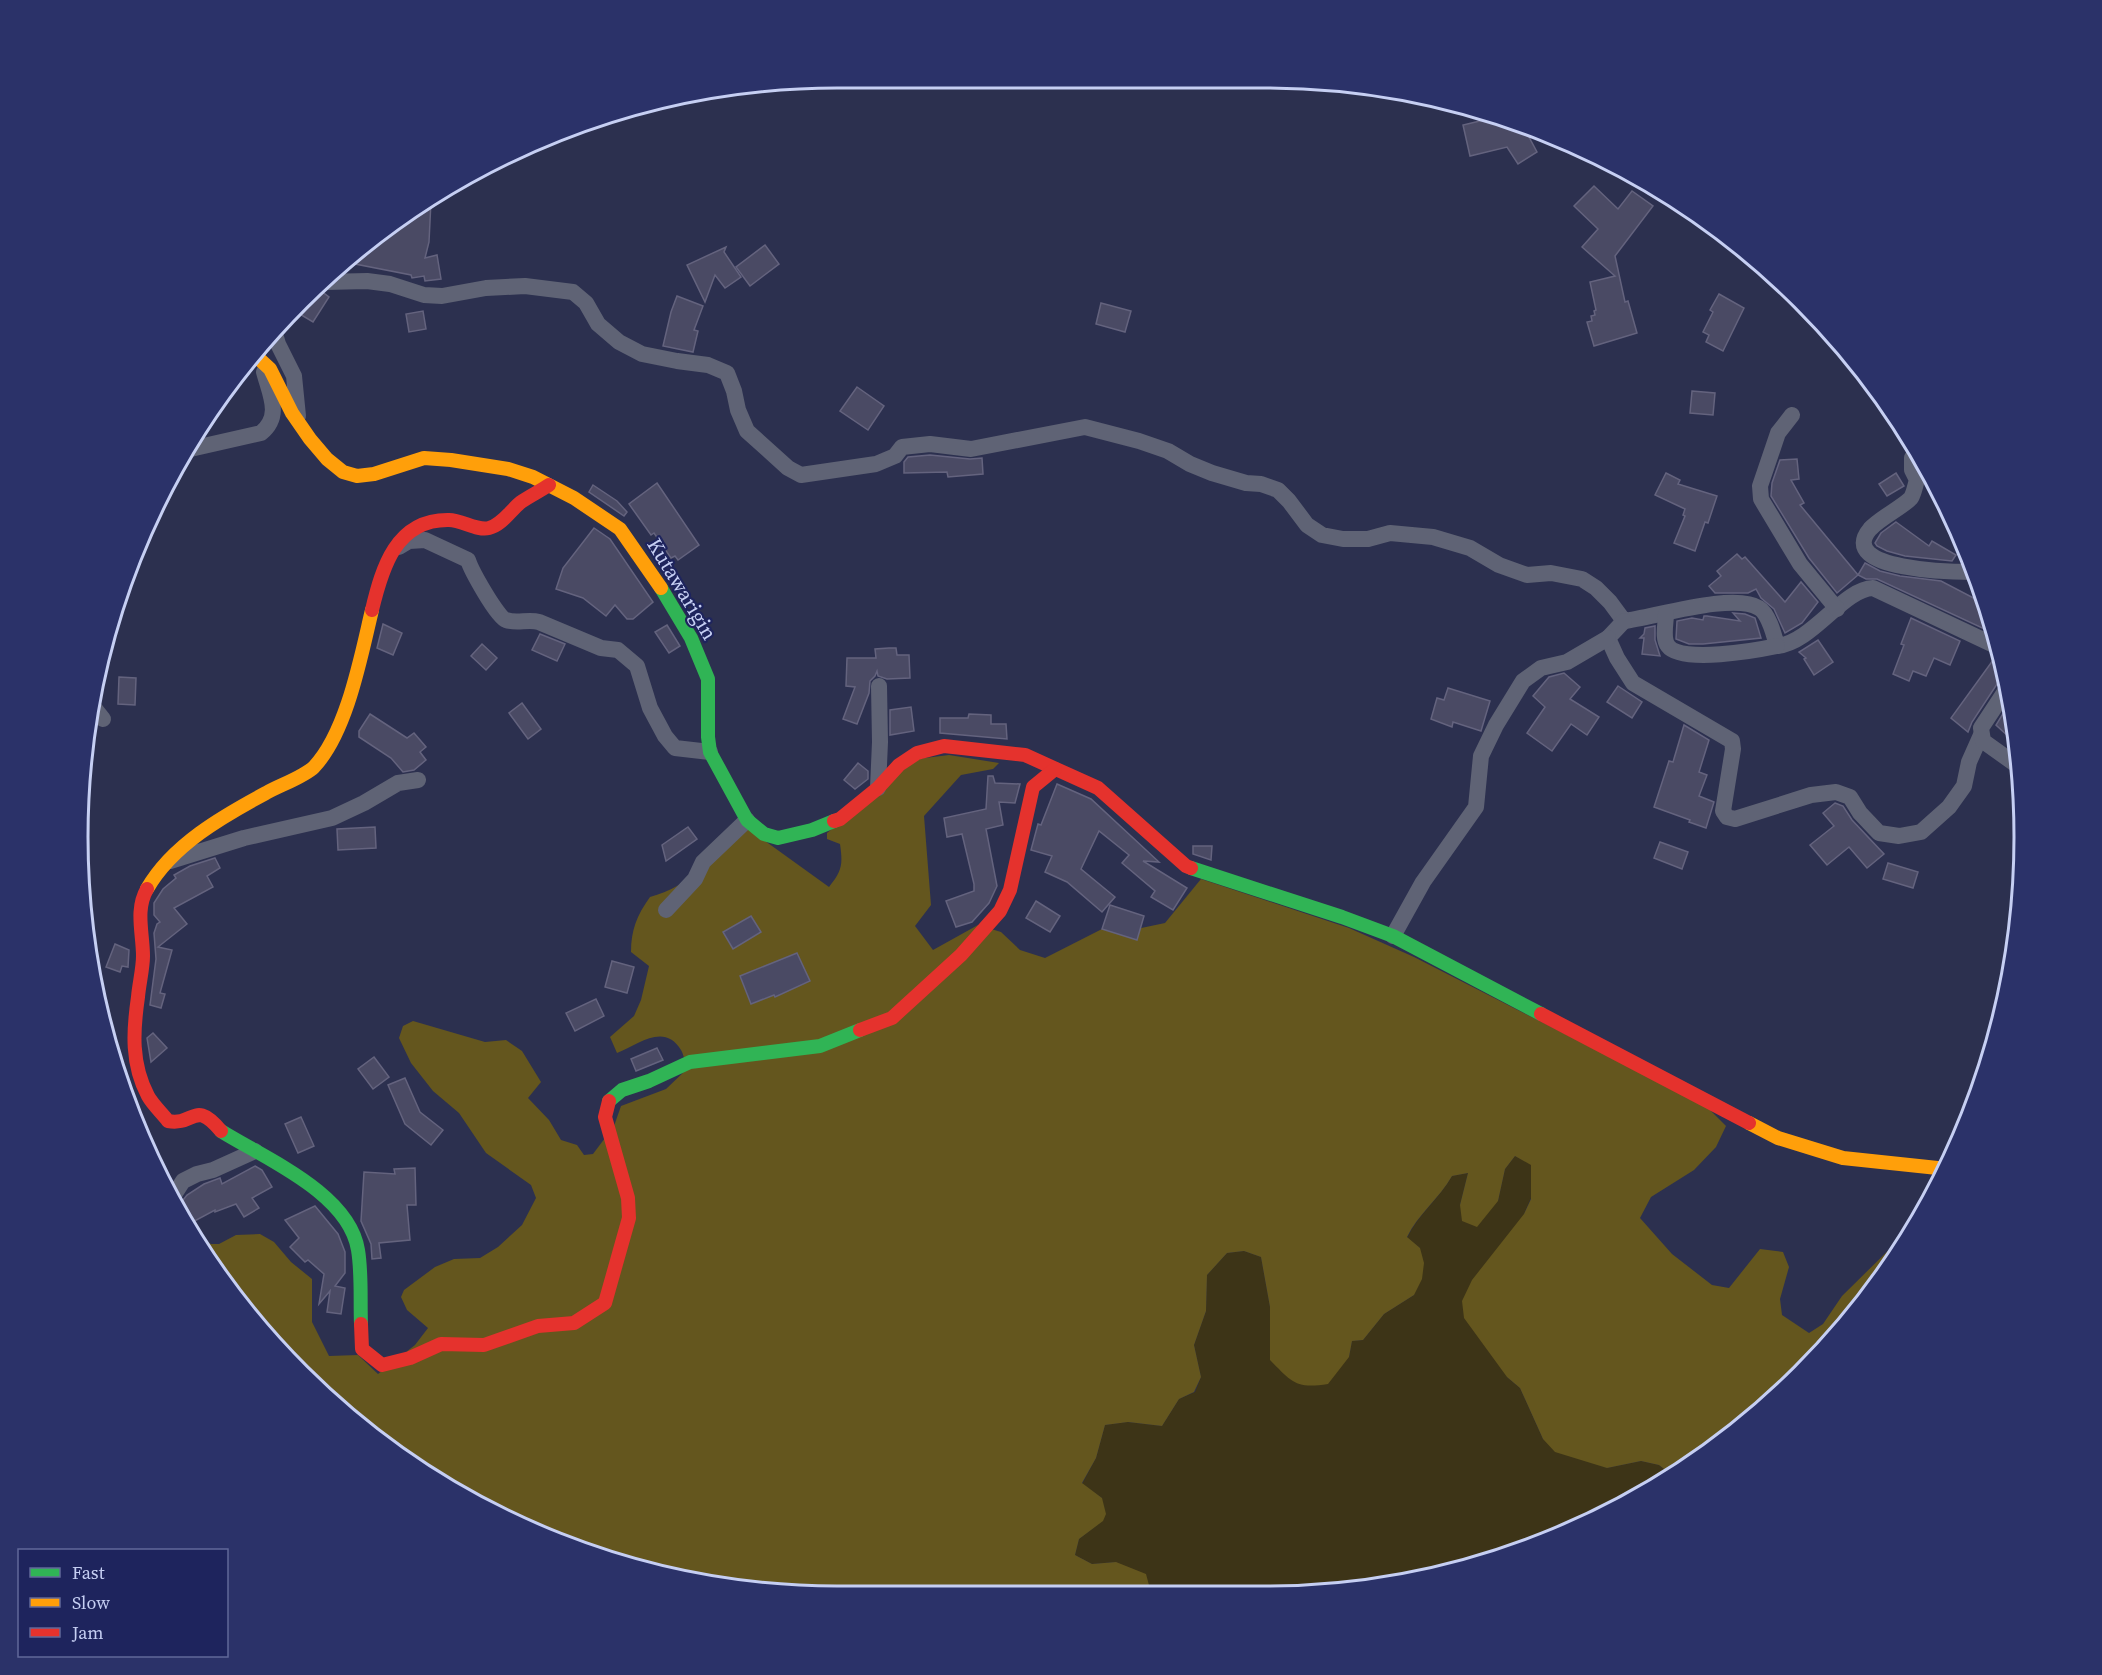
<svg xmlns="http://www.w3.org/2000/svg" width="2102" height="1675" font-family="'Source Serif 4',serif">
<rect width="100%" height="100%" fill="#2c304f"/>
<path fill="#3d3417" d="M 1515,1156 L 1531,1164 L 1531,1198 L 1524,1214 L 1507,1377 L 1520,1388 L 1543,1439 L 1607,1468 L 1641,1461 L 1659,1465 L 1672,1475 L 1644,1495 L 1461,1571 L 1315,1595 L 1148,1596 L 1150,1589 L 1116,1562 L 1092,1564 L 1075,1555 L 1079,1539 L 1102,1521 L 1102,1498 L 1082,1484 L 1096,1458 L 1105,1425 L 1127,1422 L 1162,1426 L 1179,1399 L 1195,1392 L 1201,1377 L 1194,1345 L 1206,1311 L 1207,1275 L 1227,1253 L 1244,1251 L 1261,1257 L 1270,1307 L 1270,1360 L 1349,1357 L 1352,1341 L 1363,1340 L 1384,1314 L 1414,1295 L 1420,1248 L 1407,1238 C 1418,1214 1439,1199 1452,1176 L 1468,1173 L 1460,1205 L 1498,1201 L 1505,1169 Z"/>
<path fill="#64561e" d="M 949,755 L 999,763 L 993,769 L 961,775 L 924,816 L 931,905 L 915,926 L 933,950 L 978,925 L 1001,932 L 1020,950 L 1045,958 L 1102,929 L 1127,931 L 1165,923 L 1201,879 L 1349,928 L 1414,957 L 1706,1106 L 1726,1126 L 1716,1147 L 1694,1170 L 1651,1197 L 1640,1218 L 1672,1254 L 1712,1285 L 1729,1288 L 1760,1249 L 1783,1252 L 1789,1267 L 1780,1299 L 1782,1315 L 1809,1333 L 1823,1324 L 1842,1296 L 1912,1227 L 1867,1300 L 1765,1409 L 1672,1475 L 1659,1465 L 1641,1461 L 1607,1468 L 1555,1452 L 1543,1439 L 1520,1388 L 1507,1377 L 1464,1318 L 1462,1301 L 1472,1280 L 1524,1214 L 1531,1199 L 1531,1165 L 1515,1156 L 1505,1169 L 1498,1201 L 1477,1227 L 1462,1221 L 1460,1205 L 1468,1173 L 1452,1176 C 1439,1199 1418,1214 1407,1237 L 1420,1248 L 1424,1263 L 1422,1279 L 1414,1295 L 1384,1314 L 1363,1340 L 1352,1341 L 1349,1357 L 1328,1384 C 1295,1389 1292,1382 1270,1360 L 1270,1307 L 1261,1257 L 1244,1251 L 1227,1253 L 1207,1275 L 1206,1311 L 1194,1345 L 1201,1377 L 1194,1392 L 1179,1399 L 1162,1426 L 1128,1422 L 1105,1425 L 1096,1458 L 1082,1483 L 1102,1498 L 1106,1514 L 1103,1521 L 1079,1539 L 1075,1555 L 1092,1564 L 1116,1562 L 1146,1574 L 1150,1589 L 1148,1596 L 837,1597 L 690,1582 L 547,1539 L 375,1440 L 266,1338 L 194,1237 L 196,1236 L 211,1244 L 219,1244 L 236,1235 L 260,1234 L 274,1242 L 291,1262 L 312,1279 L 312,1322 L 329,1356 L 358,1355 L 378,1374 L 415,1345 L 428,1328 L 407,1310 L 401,1297 L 404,1290 L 435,1267 L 454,1259 L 480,1258 L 498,1247 L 522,1225 L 536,1198 L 531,1185 L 486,1153 L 459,1113 L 433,1091 L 411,1063 L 399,1038 L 403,1026 L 413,1021 L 485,1042 L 506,1040 L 522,1051 L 541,1082 L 528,1098 L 549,1120 L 561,1140 L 577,1145 L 584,1155 L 593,1154 L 614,1126 L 621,1106 L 666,1089 L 687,1069 C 685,1063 684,1055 681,1050 C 664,1022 638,1045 617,1053 L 610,1037 L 634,1016 L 641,1000 L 649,966 L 631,952 C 631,930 637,915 650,897 C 689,887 718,854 747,828 L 829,887 C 842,871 843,865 840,844 L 827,839 L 827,833 L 917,759 Z"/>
<g fill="#4a4a64" stroke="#64637e" stroke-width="1.5">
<polygon points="1494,115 1509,118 1522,124 1537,152 1518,164 1507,147 1470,156 1463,125 1484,120"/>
<polygon points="1594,186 1618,209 1632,191 1653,206 1615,256 1625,302 1628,301 1637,333 1594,346 1587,322 1592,321 1591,316 1595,315 1594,311 1596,310 1590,282 1615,276 1582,247 1598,229 1574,206"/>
<polygon points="431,201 429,242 425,258 437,255 441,279 425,281 424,276 412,278 411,275 350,263"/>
<polygon points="765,245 779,264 750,286 736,267"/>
<polygon points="726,247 724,252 741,277 725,288 715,275 705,302 687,265"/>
<polygon points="317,288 329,297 313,322 293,310 301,300"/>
<polygon points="1719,294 1744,308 1723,351 1706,342 1709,335 1703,332 1713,312 1710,310"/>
<polygon points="677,296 703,306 694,330 698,331 693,352 663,346 671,312"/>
<polygon points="1101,303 1131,311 1125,332 1096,324"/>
<polygon points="423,311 426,329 409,332 406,314"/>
<polygon points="857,387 884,406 868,430 840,411"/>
<polygon points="1692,391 1715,393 1713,415 1690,413"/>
<polygon points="930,455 970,459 982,458 983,474 948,477 947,472 904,473 904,462 908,457"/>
<polygon points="1797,459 1799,479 1791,480 1804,503 1800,505 1858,575 1837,593 1809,558 1771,496 1772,483 1780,460"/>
<polygon points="1666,473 1680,480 1678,484 1717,496 1708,523 1705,522 1695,551 1674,543 1685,516 1683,515 1685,509 1655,495"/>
<polygon points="1896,473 1904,486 1887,496 1879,484"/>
<polygon points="657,483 699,545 678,560 675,556 671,558 654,533 651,535 629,504"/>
<polygon points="593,485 617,501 627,512 624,516 589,492"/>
<polygon points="1896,522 1929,546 1932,541 1956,555 1952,561 1905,556 1887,551 1877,546 1875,543 1881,533"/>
<polygon points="594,528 610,539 653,602 633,619 627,619 615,605 606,616 583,598 556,589 563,568"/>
<polygon points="1737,554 1742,559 1745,557 1785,602 1801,582 1818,602 1802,623 1785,633 1774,609 1761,598 1756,589 1748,593 1715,593 1709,586 1721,576 1717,571"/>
<polygon points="1865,563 1880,571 1900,576 1941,581 1987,605 1993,633 1877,579 1866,579 1858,575"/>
<polygon points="1733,613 1745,614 1755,618 1761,638 1703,644 1689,644 1676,639 1677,621 1692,618 1703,620 1704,616 1707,616 1740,621"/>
<polygon points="1911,618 1960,641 1950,665 1934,658 1926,676 1913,671 1909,681 1893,674 1904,645 1901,644"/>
<polygon points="383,624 402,633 393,655 377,648"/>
<polygon points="667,625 680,646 669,653 655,632"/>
<polygon points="1655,626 1655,640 1660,656 1642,654 1644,638 1640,638 1644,634 1645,628"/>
<polygon points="540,634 565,644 557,661 532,650"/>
<polygon points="1818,640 1833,662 1814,675 1804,659 1806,658 1799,652"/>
<polygon points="482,644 497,658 486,670 471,656"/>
<polygon points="889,648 896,648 897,655 909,655 910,678 887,679 878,676 877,671 875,676 870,681 869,693 857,724 843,719 855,687 846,686 847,658 876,658 875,649"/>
<polygon points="1996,656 1998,656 2004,680 1997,684 1972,722 1968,732 1951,718"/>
<polygon points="1564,673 1580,687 1570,699 1599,717 1587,735 1571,724 1552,751 1527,733 1545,707 1533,696 1549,677"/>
<polygon points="119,677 136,678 135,705 118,704"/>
<polygon points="1618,686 1642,702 1632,718 1607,702"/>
<polygon points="1448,688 1490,701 1481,731 1453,722 1452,727 1431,719 1437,698 1444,700"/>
<polygon points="522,703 541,729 528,739 509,713"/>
<polygon points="2009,704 2018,739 2018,745 1996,725"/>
<polygon points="911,707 914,731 890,735 890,710"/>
<polygon points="370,714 407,738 414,733 426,747 420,752 426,760 414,770 403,772 391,758 359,737 359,731"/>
<polygon points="969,714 991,715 991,724 1006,724 1007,739 940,733 940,718 968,718"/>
<polygon points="1684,725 1709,740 1699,772 1707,775 1699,796 1714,802 1706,828 1689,822 1690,820 1654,807 1669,761 1673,762"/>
<polygon points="858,763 868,771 868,779 855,789 844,780"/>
<polygon points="988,776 993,776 995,783 1020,784 1015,803 999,802 1003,825 986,829 997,886 989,903 972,922 956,927 946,901 974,891 974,884 962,834 947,837 944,818 986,809"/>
<polygon points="1057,784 1091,799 1159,862 1143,861 1187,888 1173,910 1151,897 1155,891 1122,863 1129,855 1099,831 1081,869 1115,897 1102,912 1067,882 1045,872 1052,856 1031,850 1038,824 1041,825"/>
<polygon points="1835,803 1843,806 1852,820 1884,854 1867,868 1849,847 1827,865 1810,845 1834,826 1823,813"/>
<polygon points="375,827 376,848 338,850 337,829"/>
<polygon points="688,827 697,839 666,861 662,845"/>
<polygon points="1660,842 1688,852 1682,869 1654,858"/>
<polygon points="1193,846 1212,846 1211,860 1193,854"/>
<polygon points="215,858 220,868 207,876 213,887 174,908 187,924 158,947 172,950 160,993 165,994 161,1008 150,1005 156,959 154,933 157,924 160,922 154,915 154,903 163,889 176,878 174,875 190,866"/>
<polygon points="1888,863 1918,872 1913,888 1883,879"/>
<polygon points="1036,901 1060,916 1050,932 1026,918"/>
<polygon points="1110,905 1144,916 1137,940 1102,929"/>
<polygon points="751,916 761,932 733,949 723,932"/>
<polygon points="115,944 129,950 128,967 122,966 120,972 106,967"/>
<polygon points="797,953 810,981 775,997 774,995 751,1004 740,976"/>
<polygon points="612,961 634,967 627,993 605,987"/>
<polygon points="596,999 604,1016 575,1031 566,1013"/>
<polygon points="153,1033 167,1048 151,1062 147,1038"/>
<polygon points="657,1048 663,1060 636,1071 631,1059"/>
<polygon points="374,1057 389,1077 373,1089 358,1069"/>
<polygon points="405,1078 420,1112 443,1130 431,1145 405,1124 388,1085"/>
<polygon points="301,1117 314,1146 298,1153 285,1124"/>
<polygon points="255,1166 262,1170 272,1187 252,1198 259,1208 244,1217 236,1204 215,1212 215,1210 189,1224 179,1205 187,1195 204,1184 220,1178 222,1184"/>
<polygon points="415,1168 416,1205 407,1205 410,1240 379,1243 381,1258 372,1259 371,1244 361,1221 364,1172 395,1174 394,1169"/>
<polygon points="315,1206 338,1234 345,1252 345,1273 335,1286 345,1288 341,1314 327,1312 330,1291 319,1304 324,1274 308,1260 305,1262 290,1247 299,1238 285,1220"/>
</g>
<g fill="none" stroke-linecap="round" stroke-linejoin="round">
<g stroke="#5f6375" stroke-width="16">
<path d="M 325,282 L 367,281 L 390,284 L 424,295 L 442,296 L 486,288 L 525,286 L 573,292 L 586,303 L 598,324 L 619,342 L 642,354 L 677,361 L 708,365 L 727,373 L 734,391 L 738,410 L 747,431 L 788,468 L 801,475 L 876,464 L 895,456 L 902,447 L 930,444 L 971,449 L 1085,427 L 1139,441 L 1168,451 L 1190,464 L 1212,473 L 1246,483 L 1261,484 L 1278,490 L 1289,501 L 1307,525 L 1322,535 L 1343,539 L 1368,539 L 1390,533 L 1433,537 L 1470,548 L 1499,565 L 1527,575 L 1551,573 L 1582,579 L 1596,588 L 1610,602 L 1624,621 C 1655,617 1734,592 1759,608 C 1769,614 1774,635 1777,646 C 1813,642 1843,589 1873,588 L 1996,646"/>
<polyline points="275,334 278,344 294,376 298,416"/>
<polyline points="1792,415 1778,433 1760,486 1761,499 1800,564 1837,609"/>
<path d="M 186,450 L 261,433 C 282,416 270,395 264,372"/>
<path d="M 1921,456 L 1919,454 L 1912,458 L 1912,470 L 1917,480 C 1915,486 1914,493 1911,498 C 1904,506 1880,518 1870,529 C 1835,571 1957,572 1974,572"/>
<path d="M 399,547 L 409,541 L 425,540 L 468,560 C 471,570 497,617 506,620 C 516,624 528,619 539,622 L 601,648 L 618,650 L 637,666 L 650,708 L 665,736 L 675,748 L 710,752"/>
<path d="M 1666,614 C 1666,623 1662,638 1668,646 C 1681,664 1758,650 1777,646"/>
<polyline points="1624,621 1608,638 1617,658 1633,683 1732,741 1733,749 1723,811 1727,817 1735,819 1811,795 1836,792 1850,797 1860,813 1879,833 1899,836 1921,832 1949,807 1964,786 1969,762 1981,735"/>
<polyline points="2006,690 1981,728 1983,741 2018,766"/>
<polyline points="95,709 103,719"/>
<polyline points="878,788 880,742 879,686"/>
<polyline points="170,861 244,838 332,818 364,803 398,783 418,780"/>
<polyline points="666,910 695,879 703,862 747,820"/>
<polyline points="1393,936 1423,882 1476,807 1481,756 1496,725 1523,681 1541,668 1567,662 1608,638"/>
<polyline points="172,1198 183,1181 197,1174 213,1170 255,1151"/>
</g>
<g stroke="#30b455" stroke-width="14">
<polyline points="661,588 691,638 708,679 708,737 710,752 747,820 764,834 778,838 812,830 834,821"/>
<polyline points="1191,868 1342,917 1393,936 1541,1014"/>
<polyline points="609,1101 622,1090 649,1081 690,1062 820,1046 860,1030"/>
<path d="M 221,1131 C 264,1158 349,1193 358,1250 C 362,1274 360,1300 361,1324"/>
</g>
<g stroke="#ff9f0a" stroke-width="14">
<polyline points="257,357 270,369 292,413 310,439 327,459 343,472 357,476 374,474 424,458 451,460 508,469 533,477 574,498 620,529 661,588"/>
<path d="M 147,889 C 172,845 223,816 266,793 C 280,785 304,777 314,767 C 347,732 361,656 372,610"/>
<polyline points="1749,1123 1778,1138 1843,1158 1947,1169"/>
</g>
<g stroke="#e5322d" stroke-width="14">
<path d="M 372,610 C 382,568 396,519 449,520 C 462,520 477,531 489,528 C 502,525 511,510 521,502 C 530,496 540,491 549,485"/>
<polyline points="834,821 840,819 878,788 899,765 917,753 944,746 1025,755 1098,788 1186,866 1191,868"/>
<path d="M 147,889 C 135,910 143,933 143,956 C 143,969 139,984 138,997 C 133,1031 131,1064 148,1096 C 153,1105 162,1113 168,1121 C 195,1126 194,1099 221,1131"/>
<polyline points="1541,1014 1749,1123"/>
<polyline points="860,1030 892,1018 961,955 1000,911 1010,890 1033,787 1055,769"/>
<polyline points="361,1324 362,1349 382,1365 410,1358 441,1344 484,1345 538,1326 574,1323 605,1303 629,1218 628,1198 605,1117 609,1101"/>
</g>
</g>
<g text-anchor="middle" stroke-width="4.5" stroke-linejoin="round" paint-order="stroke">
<g font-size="21" fill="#c6cff3" stroke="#1e245d">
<text transform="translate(682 589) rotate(59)" y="7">Kutawarigin</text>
</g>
</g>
<path d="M0 0H2102V1675H0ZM837 88H1265A749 749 0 0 1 2014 837V837A749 749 0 0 1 1265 1586H837A749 749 0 0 1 88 837V837A749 749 0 0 1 837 88Z" fill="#2b3269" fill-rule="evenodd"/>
<path fill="none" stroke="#c6cff3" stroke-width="3" d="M837 88H1265A749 749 0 0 1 2014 837V837A749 749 0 0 1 1265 1586H837A749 749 0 0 1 88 837V837A749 749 0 0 1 837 88Z"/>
<rect x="18" y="1549" width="210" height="108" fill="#1e245d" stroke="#616899" stroke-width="1.5"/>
<rect x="30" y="1568" width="30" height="9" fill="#30b455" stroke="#616899" stroke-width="1.5"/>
<text x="72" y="1579" font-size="18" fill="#c6cff3">Fast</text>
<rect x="30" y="1598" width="30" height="9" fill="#ff9f0a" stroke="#616899" stroke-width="1.5"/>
<text x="72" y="1609" font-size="18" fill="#c6cff3">Slow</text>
<rect x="30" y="1628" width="30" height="9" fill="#e5322d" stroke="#616899" stroke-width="1.5"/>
<text x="72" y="1639" font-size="18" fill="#c6cff3">Jam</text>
</svg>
